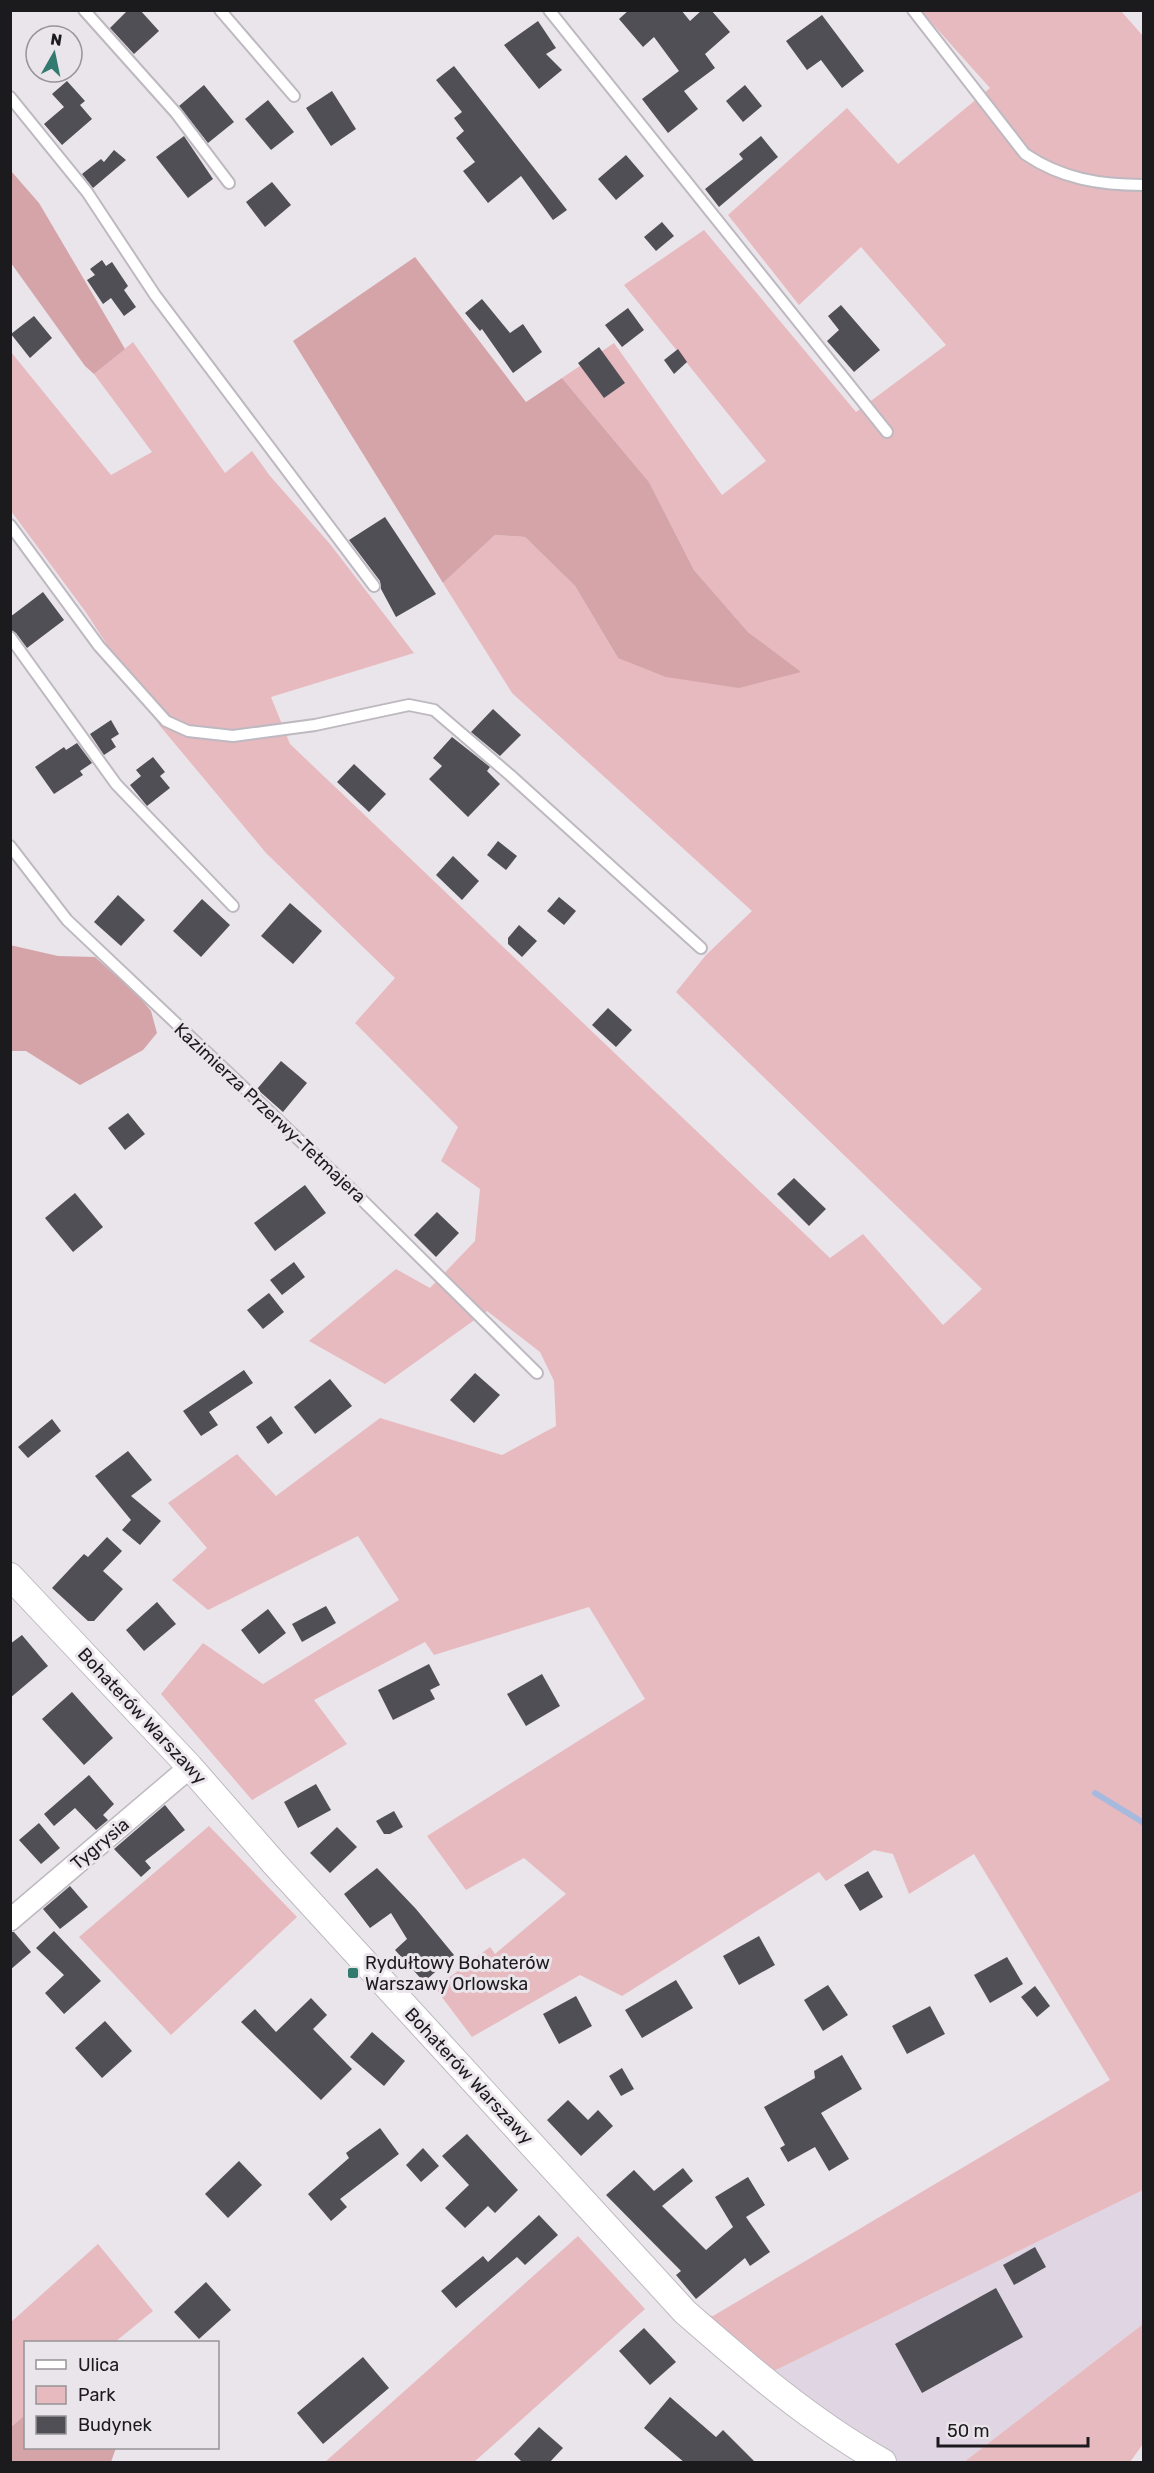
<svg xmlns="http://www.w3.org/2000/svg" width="1154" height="2473" font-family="Rubik,sans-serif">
<rect width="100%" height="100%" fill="#eae5eb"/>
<polygon fill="#e0d6e3" points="1143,2190 1143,2324 964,2462 883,2462 774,2371"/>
<g fill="#e7babf">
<polygon points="921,11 1121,11 1143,36 1143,2190 774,2371 685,2312 713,2316 1110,2080 974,1854 909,1894 893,1854 874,1850 826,1881 819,1872 622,1996 580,1975 472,2037 435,1988 490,1947 495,1954 566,1894 524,1858 466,1890 427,1836 645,1699 589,1607 434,1655 425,1642 314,1700 347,1744 252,1800 161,1694 203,1643 263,1684 399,1600 358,1536 208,1610 172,1580 207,1548 168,1503 237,1454 276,1496 380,1418 502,1455 556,1426 554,1381 540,1352 487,1311 385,1384 309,1341 396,1269 430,1288 475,1241 480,1189 441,1161 458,1127 355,1023 395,978 266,853 160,726 85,611 11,511 11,352 111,475 152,452 94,374 133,342 225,473 252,451 270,476 330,544 414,653 271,697 290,744 830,1258 863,1234 943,1325 982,1289 676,992 706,955 752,911 512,693 443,583 495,535 525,537 575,586 618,658 800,672 748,632 694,570 649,482 562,378 614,343 722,495 766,461 624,285 704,230 856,412 946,345 861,247 799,305 728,215 847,108 898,164 990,88"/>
<polygon points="209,1826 297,1917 171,2035 79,1937"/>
<polygon points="578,2236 645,2309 491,2447 474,2462 325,2462"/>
<polygon points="98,2244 153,2311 115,2342 26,2342 25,2415 11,2427 10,2323"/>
<polygon points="1143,2324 1143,2444 1130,2462 964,2462"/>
</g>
<g fill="#d4a4a9">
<polygon points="11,171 39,203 125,349 94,374 85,366 11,263"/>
<polygon points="415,257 526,402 562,378 649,482 694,570 748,632 801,672 739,688 666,677 618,658 575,586 525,537 495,535 443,583 293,341"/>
<polygon points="10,945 58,956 95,957 137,994 151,1011 157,1033 143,1050 80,1085 26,1051 11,1051"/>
<polygon points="25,2415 26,2448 116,2448 111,2462 11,2462 11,2427"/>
</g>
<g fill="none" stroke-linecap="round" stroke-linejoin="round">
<polyline stroke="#a6b9df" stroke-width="6" points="1095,1793 1144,1823"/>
</g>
<g fill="#4f4f55">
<polygon points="128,10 140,10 159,31 134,54 110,28"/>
<polygon points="629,10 681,10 690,21 702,10 711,10 730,32 705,54 715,68 684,91 698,109 668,133 642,99 679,71 654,37 643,47 619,19"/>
<polygon points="822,15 864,71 842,88 821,60 807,70 786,41"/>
<polygon points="538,21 556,48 546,54 562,70 539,89 504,45"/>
<polygon points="454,66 567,210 553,220 521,176 488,203 463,171 475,162 456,138 464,131 454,118 462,112 436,80"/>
<polygon points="67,81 85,101 80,105 92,119 62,145 44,124 64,107 52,94"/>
<polygon points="204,85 234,122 208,143 179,106"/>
<polygon points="745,85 762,106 743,122 726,101"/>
<polygon points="332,91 356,129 331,146 306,108"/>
<polygon points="268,100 294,132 271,150 245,119"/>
<polygon points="184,136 213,179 188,198 156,157"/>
<polygon points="761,136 778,157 719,207 705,189 743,159 739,154"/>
<polygon points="114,150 126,160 93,188 82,174 101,159 104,162"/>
<polygon points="626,155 644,176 616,200 598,179"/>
<polygon points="272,182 291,205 265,227 246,202"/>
<polygon points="662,222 674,236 656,251 644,237"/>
<polygon points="102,260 106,266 112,262 128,286 124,290 136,307 124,316 111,298 103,304 87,280 95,275 90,269"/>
<polygon points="482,299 510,333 523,324 542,352 513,373 482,329 480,331 465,313"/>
<polygon points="841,305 880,350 854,372 827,341 839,330 828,316"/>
<polygon points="628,308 644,330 622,347 605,325"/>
<polygon points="34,316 52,338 30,358 11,334"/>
<polygon points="599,347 625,383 604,398 578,363"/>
<polygon points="678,349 687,362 674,374 664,360"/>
<polygon points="385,517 436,594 396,617 381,589 380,581 349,540"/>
<polygon points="43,592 64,620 27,648 16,633 10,630 10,617"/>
<polygon points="493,709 521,735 500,756 471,732"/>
<polygon points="111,720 119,734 111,739 116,747 104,755 90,734"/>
<polygon points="452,737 490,767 487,771 500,784 468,817 429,779 442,766 433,758"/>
<polygon points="77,743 92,763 80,771 83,775 54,794 35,767 64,747 66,750"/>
<polygon points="153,757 165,772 160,776 170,788 147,806 130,785 141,776 136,770"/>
<polygon points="354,764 386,794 369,812 337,782"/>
<polygon points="498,841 517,856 506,870 487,855"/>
<polygon points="453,856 479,881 462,900 436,875"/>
<polygon points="118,895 145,920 121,946 94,922"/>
<polygon points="559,897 576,911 564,925 547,911"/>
<polygon points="202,899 230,925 201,957 173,931"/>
<polygon points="290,903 322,931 293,964 261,936"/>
<polygon points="519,925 537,941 522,957 508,944 508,938"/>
<polygon points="608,1008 632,1030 616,1047 592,1025"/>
<polygon points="281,1061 307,1083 283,1112 257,1089"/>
<polygon points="128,1113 145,1134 125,1150 108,1128"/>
<polygon points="794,1178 826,1209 809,1226 777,1194"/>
<polygon points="305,1185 326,1213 275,1251 254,1223"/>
<polygon points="75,1193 103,1227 73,1252 45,1218"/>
<polygon points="437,1212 459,1233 436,1257 414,1235"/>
<polygon points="294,1262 305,1277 282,1295 270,1280"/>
<polygon points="269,1293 284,1312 263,1329 247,1310"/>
<polygon points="244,1370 253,1383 209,1412 218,1425 201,1436 183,1411"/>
<polygon points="475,1373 500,1395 474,1423 450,1400"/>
<polygon points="330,1379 352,1406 315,1434 294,1407"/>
<polygon points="271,1416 283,1433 268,1444 256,1427"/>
<polygon points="52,1419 61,1431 28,1458 18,1447"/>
<polygon points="128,1451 152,1480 131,1496 161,1521 140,1545 122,1530 131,1520 95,1476"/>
<polygon points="107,1537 122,1551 103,1571 123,1589 94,1621 88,1621 52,1588 84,1554 88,1557"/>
<polygon points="157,1602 176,1624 144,1651 126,1630"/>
<polygon points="326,1606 336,1623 302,1642 292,1624"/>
<polygon points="268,1609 286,1633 259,1654 241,1630"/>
<polygon points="22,1635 48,1666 10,1698 10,1644"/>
<polygon points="429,1664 440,1685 430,1690 435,1699 393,1720 378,1690"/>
<polygon points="542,1674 560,1706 526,1726 507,1694"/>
<polygon points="72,1692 113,1738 84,1765 42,1719"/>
<polygon points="89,1775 114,1804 103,1815 108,1820 96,1830 75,1808 54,1826 44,1814"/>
<polygon points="316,1784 331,1810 298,1828 284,1802"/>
<polygon points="165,1805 185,1830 145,1861 151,1868 141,1877 114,1849"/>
<polygon points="394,1811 403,1827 390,1834 384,1834 376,1821"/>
<polygon points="39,1823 60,1848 41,1864 19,1840"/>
<polygon points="337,1827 357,1847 330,1873 310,1853"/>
<polygon points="377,1868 416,1909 454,1955 424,1982 395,1950 407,1939 391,1913 370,1928 344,1894"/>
<polygon points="868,1871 883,1897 860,1911 844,1885"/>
<polygon points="70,1886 88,1907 60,1929 43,1909"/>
<polygon points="54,1931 101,1981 64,2014 45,1993 64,1975 36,1948"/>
<polygon points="10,1932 14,1932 31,1952 10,1970"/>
<polygon points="759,1936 775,1965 739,1985 723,1956"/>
<polygon points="1007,1957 1023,1984 990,2003 974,1975"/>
<polygon points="676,1980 693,2008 642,2038 625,2010"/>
<polygon points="828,1985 848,2015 823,2031 804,2000"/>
<polygon points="1035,1986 1050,2006 1037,2017 1021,1997"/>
<polygon points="576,1996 592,2026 559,2044 543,2014"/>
<polygon points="311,1998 327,2015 313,2029 352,2069 321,2100 241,2022 255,2009 276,2032"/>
<polygon points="930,2006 945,2034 907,2054 892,2026"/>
<polygon points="105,2021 132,2051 102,2078 75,2048"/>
<polygon points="372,2032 405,2061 384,2086 350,2057"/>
<polygon points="842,2055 862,2089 821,2113 849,2159 829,2171 815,2147 788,2162 780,2148 785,2145 764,2107 815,2078 814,2071"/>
<polygon points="622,2068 634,2089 621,2096 609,2076"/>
<polygon points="568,2100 588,2120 598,2110 613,2126 581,2156 547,2120"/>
<polygon points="380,2128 399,2154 340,2199 347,2207 331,2221 308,2194 349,2158 346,2153"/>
<polygon points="467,2134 518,2190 495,2213 488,2206 465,2228 445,2208 469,2185 442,2156"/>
<polygon points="423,2148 439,2166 421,2182 406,2165"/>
<polygon points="239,2161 262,2185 228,2218 205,2194"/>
<polygon points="683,2168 693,2181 662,2206 706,2250 733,2227 715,2197 748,2177 765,2205 746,2217 770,2252 750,2266 745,2258 696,2299 676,2275 681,2271 606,2195 634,2170 654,2191"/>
<polygon points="539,2215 558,2235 525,2265 517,2257 456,2308 441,2291 483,2256 488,2262"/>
<polygon points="1035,2247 1046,2267 1014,2285 1003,2265"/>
<polygon points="206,2282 231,2310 199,2339 174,2312"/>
<polygon points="996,2288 1023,2337 922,2393 895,2344"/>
<polygon points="644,2328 676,2362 650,2385 619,2351"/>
<polygon points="363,2357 389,2388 323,2444 297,2413"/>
<polygon points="670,2397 716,2437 723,2430 756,2463 685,2463 644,2428"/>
<polygon points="539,2427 563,2448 549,2463 523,2463 514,2454"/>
</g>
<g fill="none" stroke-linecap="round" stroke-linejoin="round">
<defs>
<g id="service">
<polyline points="84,10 176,113 229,183"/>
<polyline points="220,10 294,96"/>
<polyline points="549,10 887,432"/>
<path d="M 913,10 L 1025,154 C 1062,179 1100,185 1144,185"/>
<polyline points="10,97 87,192 155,295 374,586"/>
<polyline points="10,525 99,646 166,721 188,731 233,736 315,725 409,705 434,710 510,775 701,948"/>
<polyline points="10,637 116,784 233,906"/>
<polyline points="10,846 67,920 352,1190 537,1373"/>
</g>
<polyline id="minor" points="10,1920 190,1767"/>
<path id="tertiary" d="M 10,1576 L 190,1767 L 273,1862 L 685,2312 C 748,2367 810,2421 883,2462"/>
</defs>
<use href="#service" stroke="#beb9c0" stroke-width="14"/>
<use href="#minor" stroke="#beb9c0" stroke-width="24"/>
<use href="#tertiary" stroke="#beb9c0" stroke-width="28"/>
<use href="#service" stroke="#fff" stroke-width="10"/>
<use href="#minor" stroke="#fff" stroke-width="21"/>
<use href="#tertiary" stroke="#fff" stroke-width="26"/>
</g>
<rect fill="#327970" stroke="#eae5eb" stroke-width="2" x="347" y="1967" width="12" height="12" rx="3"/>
<g text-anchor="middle" stroke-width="6" stroke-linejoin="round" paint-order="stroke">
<g font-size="18" fill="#1b1a1c" stroke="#eae5eb">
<text transform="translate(270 1113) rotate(43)" y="6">Kazimierza Przerwy-Tetmajera</text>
<text transform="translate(142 1716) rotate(47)" y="6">Bohaterów Warszawy</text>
<text transform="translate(100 1844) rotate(-40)" y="6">Tygrysia</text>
<text transform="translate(469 2076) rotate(47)" y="6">Bohaterów Warszawy</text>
</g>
<g font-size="18" fill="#1b1a1c" stroke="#eae5eb" text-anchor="start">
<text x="365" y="1969">Rydułtowy Bohaterów<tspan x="365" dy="21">Warszawy Orlowska</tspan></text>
</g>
</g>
<rect width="1154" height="2473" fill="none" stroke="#1b1a1c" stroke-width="24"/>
<rect x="24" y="2341" width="195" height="108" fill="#eae5eb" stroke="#979498" stroke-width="1.5"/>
<rect x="36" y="2360" width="30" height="9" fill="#ffffff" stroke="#979498" stroke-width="1.5"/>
<text x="78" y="2371" font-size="18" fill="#1b1a1c">Ulica</text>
<rect x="36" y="2386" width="30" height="18" fill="#e7babf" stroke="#979498" stroke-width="1.5"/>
<text x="78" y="2401" font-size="18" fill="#1b1a1c">Park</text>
<rect x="36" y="2416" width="30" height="18" fill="#4f4f55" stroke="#979498" stroke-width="1.5"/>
<text x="78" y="2431" font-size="18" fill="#1b1a1c">Budynek</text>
<g transform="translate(54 54) rotate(9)"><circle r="28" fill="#eae5eb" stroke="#979498" stroke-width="1.5"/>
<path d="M0-4.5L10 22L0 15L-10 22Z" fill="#327970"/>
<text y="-9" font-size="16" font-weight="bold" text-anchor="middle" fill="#1b1a1c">N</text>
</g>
<path d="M938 2437v9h150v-9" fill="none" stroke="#1b1a1c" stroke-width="3"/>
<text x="947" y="2437" font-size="18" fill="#1b1a1c" stroke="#eae5eb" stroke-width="4.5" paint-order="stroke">50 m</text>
</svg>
